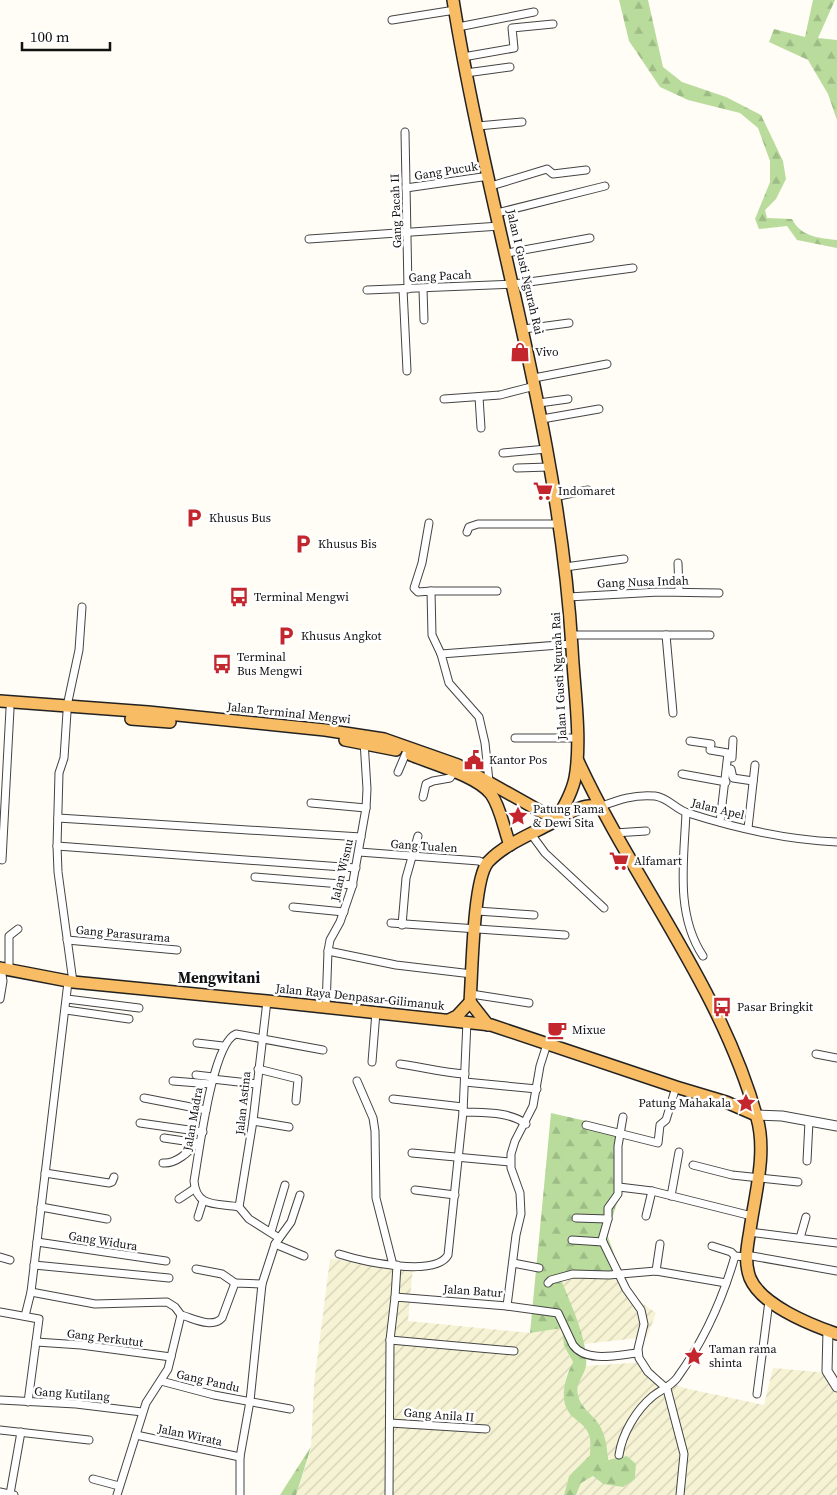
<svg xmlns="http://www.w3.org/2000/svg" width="837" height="1495" font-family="'Source Serif 4',serif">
<defs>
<pattern id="farmland-furrows" width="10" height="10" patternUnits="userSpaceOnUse" patternTransform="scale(1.25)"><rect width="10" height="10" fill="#f6f3d4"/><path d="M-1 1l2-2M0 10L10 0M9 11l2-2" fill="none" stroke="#d2cfb5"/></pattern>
<pattern id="forest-firs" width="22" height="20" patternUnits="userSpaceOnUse" patternTransform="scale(1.25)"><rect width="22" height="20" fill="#b9dc9c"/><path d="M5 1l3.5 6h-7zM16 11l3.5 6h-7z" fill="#9ebc85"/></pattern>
</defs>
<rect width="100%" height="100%" fill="#fffdf5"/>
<g fill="url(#farmland-furrows)">
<polygon points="330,1259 413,1266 408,1321 530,1333 562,1327 564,1346 573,1362 566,1375 564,1395 568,1411 583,1423 590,1436 590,1455 569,1476 564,1495 296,1495 311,1449 314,1384"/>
<polygon points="621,1274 635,1298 656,1313 647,1337 584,1344 560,1277 591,1278"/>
<polygon points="646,1362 661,1379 684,1388 764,1405 773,1368 828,1373 837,1385 837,1495 576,1495 581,1483 593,1476 603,1484 635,1479 636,1465 627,1456 608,1460 598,1423 584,1408 577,1394 578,1383 586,1366"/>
</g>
<g fill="url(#forest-firs)">
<path d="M 619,0 L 648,0 L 663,67 L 682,82 L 726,97 L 761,115 L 783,161 L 786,179 L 776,199 L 765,210 L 767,218 L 792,219 C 801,237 819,238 837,240 L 837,248 L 797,240 L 787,226 L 759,229 L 755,219 L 770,182 L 770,161 L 758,128 L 740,113 L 688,100 L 660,87 L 629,41 Z"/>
<polygon points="813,0 835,0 818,38 837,40 837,120 828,94 808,60 769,42 774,29 805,37"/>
<path d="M 551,1113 L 617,1128 L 618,1200 L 607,1234 L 621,1274 L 591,1278 L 560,1277 C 569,1300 589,1342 586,1366 C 584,1376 575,1384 578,1395 C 581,1408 591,1413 598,1423 C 606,1435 607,1447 608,1460 L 627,1456 L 636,1464 L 635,1479 L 623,1487 L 603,1484 L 593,1476 L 581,1483 L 576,1495 L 564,1495 L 569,1476 L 590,1455 C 590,1449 591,1440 589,1435 C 585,1423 574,1421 568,1411 C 559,1397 566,1375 573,1362 L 564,1346 L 562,1328 L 530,1333 Z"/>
<polygon points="311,1447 296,1495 280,1495 310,1448"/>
</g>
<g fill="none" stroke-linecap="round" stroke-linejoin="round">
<defs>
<g id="minor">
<polyline points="392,20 455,10"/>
<polyline points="458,27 534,12"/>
<polyline points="463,57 514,48 512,28 553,24"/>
<polyline points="466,73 510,67"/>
<polyline points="478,126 522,122"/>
<polyline points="405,132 408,289"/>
<polyline points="491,186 547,169 553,174 586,170"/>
<polyline points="406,188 489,176"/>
<polyline points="497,213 605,186"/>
<polyline points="309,239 500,226"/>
<polyline points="507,253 590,238"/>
<polyline points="403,289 407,371"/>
<polyline points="423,289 424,320"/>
<polyline points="367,290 514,284 633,268"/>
<polyline points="524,329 569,323"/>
<polyline points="534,378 607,364"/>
<polyline points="479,397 481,428"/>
<polyline points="444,399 500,395 535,386"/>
<polyline points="539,403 568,399"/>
<polyline points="542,419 599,409"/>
<polyline points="503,453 547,449"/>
<polyline points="517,468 549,467"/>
<polyline points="554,497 588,490"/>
<polyline points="429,523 422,563 414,588 418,592 431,591 432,635 441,654"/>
<polyline points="467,532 469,527 478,524 558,524"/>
<polyline points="678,563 679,591"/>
<polyline points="565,567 624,559"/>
<polyline points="431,591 497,591"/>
<polyline points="568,597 659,592 719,593"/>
<polyline points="571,635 710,635"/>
<polyline points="666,635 673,713"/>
<polyline points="67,706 79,650 82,607"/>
<polyline points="67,712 64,758 59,773 57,846 58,872 73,982"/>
<polyline points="515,738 577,738"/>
<polyline points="690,741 711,744 710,750 728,753 720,822"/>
<polyline points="732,758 733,740"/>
<polyline points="731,769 733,778 753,781"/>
<polyline points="398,772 406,753"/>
<polyline points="682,774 726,782"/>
<polyline points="489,781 485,743 479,717 449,683 441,654 572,644"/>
<polyline points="423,797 426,784 433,781 450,778 456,769"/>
<polyline points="311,803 366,808"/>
<path d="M 599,807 C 618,800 634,794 655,796 C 669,798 675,809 688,813 C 735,828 788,840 837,842"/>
<path d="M 686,813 C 684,860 675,914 703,956"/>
<polyline points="58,818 361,837"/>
<polyline points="748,828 755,765"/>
<polyline points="614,833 646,831"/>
<polyline points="531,834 545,853 604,908"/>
<polyline points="57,846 356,868"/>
<polyline points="359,852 479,861 486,864"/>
<polyline points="2,860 10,709"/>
<polyline points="255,877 353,885"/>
<polyline points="293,907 344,912"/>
<polyline points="477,911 534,915"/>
<polyline points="391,923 565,935"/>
<polyline points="402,925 406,878 418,836"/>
<polyline points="67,940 177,950"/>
<polyline points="328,951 396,965 472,974"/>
<polyline points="9,970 9,936 18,929"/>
<polyline points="471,994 529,1003"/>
<polyline points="0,999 3,981 1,968"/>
<polyline points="67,999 139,1008"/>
<polyline points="326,1007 328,951 330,940 340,922 352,887 366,808 367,789 364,741"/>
<polyline points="66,1010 129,1019"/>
<polyline points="197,1043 223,1046"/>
<polyline points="816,1054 837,1058"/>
<polyline points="372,1062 376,1012"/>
<path d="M 400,1064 C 423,1067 443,1073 465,1074"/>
<polyline points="258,1069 298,1079 296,1101"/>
<polyline points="196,1075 213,1077"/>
<polyline points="212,1079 257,1084"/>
<polyline points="173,1081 211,1084"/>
<polyline points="357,1081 373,1118 375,1131 376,1198 393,1265"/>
<polyline points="465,1082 537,1089"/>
<polyline points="144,1098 206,1110"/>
<polyline points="393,1099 463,1107"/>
<path d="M 463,1112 C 482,1113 509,1111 526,1124"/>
<polyline points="623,1117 618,1146 618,1194 608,1208 608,1219 602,1240 626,1289 641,1310 644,1324 638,1349 639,1358 648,1372 667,1389 684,1454 680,1495"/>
<polyline points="253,1121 289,1127"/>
<polyline points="140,1123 203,1132"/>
<polyline points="586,1125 658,1143 660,1125 666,1120 676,1087"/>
<polyline points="164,1138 198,1143"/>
<polyline points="412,1153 510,1162"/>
<polyline points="807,1161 809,1121"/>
<path d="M 163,1163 C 176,1164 189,1152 196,1143"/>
<polyline points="693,1165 732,1175 798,1182"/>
<polyline points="45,1173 109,1183 112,1182 114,1177"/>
<polyline points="619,1187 652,1191 752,1216"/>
<polyline points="415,1190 455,1195"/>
<polyline points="671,1196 679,1152"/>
<polyline points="179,1199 194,1189"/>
<polyline points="41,1207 107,1219"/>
<path d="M 239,1207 C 217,1203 196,1208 194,1181 C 199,1154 212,1043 236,1034 L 323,1050"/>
<polyline points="239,1207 253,1121 267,1001"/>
<polyline points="239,1207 249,1219 279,1238"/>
<polyline points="646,1216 652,1191"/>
<polyline points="198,1217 203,1201"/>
<polyline points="576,1218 608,1219"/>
<polyline points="271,1232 285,1185"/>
<polyline points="749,1232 837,1243"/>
<polyline points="800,1238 806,1217"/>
<polyline points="572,1240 603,1242"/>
<polyline points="37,1242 166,1261"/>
<polyline points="275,1244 304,1256"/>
<polyline points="712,1246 731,1252 735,1256 746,1257"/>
<path d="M 339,1254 C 361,1261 435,1278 448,1255 L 463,1112 L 467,1021"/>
<polyline points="746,1255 837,1271"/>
<polyline points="0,1257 10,1260"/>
<polyline points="513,1263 539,1268"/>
<polyline points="34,1265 169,1278"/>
<polyline points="196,1269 222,1274 235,1283"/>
<polyline points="656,1271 660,1244"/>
<polyline points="548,1283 551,1280 573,1274 609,1275 656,1271 726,1283"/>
<polyline points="31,1292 95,1304 167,1302 175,1307 181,1315 168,1369 146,1403 117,1495"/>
<polyline points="395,1297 397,1265"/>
<path d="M 507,1306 L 558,1313 L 573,1345 C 586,1363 618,1355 637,1353"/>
<polyline points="0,1312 39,1319 28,1402"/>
<path d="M 181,1315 C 193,1318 212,1329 222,1318 L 235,1283 L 262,1284"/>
<polyline points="25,1316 31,1292 68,982"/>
<polyline points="390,1340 514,1351"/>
<polyline points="36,1342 81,1345 171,1357"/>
<polyline points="161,1381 214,1395 290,1409"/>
<polyline points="757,1394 769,1301"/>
<polyline points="0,1400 76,1404 142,1412"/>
<polyline points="390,1423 486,1429"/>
<polyline points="0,1430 89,1440"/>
<polyline points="136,1435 240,1457"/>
<path d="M 619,1455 C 622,1434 636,1410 653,1396 C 662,1389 670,1387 677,1378 C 703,1342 723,1298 735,1256"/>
<polyline points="93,1479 119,1486"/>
<polyline points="0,1492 14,1495"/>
<polyline points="10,1494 21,1432"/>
<polyline points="240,1495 240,1457 250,1401 262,1284 275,1244 291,1222 300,1195"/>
<polyline points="389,1495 390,1340 395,1297 507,1306 516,1235 521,1214 520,1193 511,1168 511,1154 515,1141 533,1106 540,1066 547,1044"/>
</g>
<g id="tertiary">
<polyline points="756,1115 782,1116 837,1126"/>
<polyline points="828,1330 827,1371 837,1387"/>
</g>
<g id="trunk">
<path d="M 453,0 C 488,217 559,428 572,648 C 574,688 582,740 575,778 C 572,793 564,807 556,820"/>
<polyline points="0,701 148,712 325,730 384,739 458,765 556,820"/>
<polyline points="131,719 170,722"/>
<polyline points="345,740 396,750"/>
<path d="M 411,755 C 433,764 477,776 491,794 C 501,808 504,830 510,845"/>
<path d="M 578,761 C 634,882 721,988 757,1118 C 767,1153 755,1194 750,1230 C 747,1247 744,1262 750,1278 C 761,1305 811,1325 837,1334"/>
<polyline points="0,968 73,982 267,1001 491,1025 676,1087 726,1102 756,1115"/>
<polyline points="470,1002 488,1025"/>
<path d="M 449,1020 L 457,1016 L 470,1002 C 472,976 473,879 488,862 C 504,845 529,835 550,824 C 563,817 584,801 599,807"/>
</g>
</defs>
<use href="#minor" stroke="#444" stroke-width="9"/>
<use href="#tertiary" stroke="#444" stroke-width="11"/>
<use href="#trunk" stroke="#222" stroke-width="14"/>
<use href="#minor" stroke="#fff" stroke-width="7"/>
<use href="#tertiary" stroke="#fff" stroke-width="9"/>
<use href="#trunk" stroke="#f7bc64" stroke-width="11"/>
</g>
<defs>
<symbol id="shop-bare" viewBox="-9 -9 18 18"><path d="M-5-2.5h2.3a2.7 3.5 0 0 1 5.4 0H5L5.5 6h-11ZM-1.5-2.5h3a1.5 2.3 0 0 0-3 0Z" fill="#c4262e" stroke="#fff" stroke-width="2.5" paint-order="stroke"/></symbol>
<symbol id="supermarket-bare" viewBox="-9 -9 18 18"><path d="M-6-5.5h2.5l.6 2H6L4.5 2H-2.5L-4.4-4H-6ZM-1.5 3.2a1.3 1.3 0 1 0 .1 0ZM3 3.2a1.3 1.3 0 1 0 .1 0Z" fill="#c4262e" stroke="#fff" stroke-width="2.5" paint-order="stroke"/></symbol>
<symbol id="parking-bare" viewBox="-9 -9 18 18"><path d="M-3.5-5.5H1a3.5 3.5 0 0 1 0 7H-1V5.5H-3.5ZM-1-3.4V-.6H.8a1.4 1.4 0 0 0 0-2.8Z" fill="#c4262e" stroke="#fff" stroke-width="2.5" paint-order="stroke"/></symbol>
<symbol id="bus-bare" viewBox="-9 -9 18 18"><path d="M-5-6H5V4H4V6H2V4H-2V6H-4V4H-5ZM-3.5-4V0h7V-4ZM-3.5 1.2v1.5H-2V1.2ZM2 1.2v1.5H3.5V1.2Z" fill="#c4262e" stroke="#fff" stroke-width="2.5" paint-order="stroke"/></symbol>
<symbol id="civic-bare" viewBox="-9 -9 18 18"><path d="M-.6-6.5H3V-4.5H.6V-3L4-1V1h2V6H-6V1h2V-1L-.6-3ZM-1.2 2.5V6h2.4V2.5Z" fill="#c4262e" stroke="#fff" stroke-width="2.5" paint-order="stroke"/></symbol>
<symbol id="sight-bare" viewBox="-9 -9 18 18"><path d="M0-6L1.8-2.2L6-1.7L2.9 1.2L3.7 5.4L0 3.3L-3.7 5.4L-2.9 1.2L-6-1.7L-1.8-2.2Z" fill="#c4262e" stroke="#fff" stroke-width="2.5" paint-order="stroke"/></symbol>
<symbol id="cafe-bare" viewBox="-9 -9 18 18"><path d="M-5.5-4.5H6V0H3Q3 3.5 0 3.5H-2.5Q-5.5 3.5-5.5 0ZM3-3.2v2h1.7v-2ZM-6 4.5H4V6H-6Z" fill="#c4262e" stroke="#fff" stroke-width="2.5" paint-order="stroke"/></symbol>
</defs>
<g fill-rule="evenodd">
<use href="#shop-bare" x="506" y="338" width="28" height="28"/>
<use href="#supermarket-bare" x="529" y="477" width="28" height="28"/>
<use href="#parking-bare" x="180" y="504" width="28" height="28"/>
<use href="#parking-bare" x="289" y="530" width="28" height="28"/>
<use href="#bus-bare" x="225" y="583" width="28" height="28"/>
<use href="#parking-bare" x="272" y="622" width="28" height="28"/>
<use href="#bus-bare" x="208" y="650" width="28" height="28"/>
<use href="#civic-bare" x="460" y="746" width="28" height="28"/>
<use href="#sight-bare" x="504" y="802" width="28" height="28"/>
<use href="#supermarket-bare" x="605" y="847" width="28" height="28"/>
<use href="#bus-bare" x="708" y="993" width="28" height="28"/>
<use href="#cafe-bare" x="543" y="1016" width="28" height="28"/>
<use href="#sight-bare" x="732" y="1089" width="28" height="28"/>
<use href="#sight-bare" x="680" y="1342" width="28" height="28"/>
</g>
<g text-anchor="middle" stroke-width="5" stroke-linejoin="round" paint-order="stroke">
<g font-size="12" fill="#111" stroke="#fff">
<text transform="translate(446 171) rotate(-9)" y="4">Gang Pucuk</text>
<text transform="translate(396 211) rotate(-92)" y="4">Gang Pacah II</text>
<text transform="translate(525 272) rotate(77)" y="4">Jalan I Gusti Ngurah Rai</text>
<text transform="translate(440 276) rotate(-3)" y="4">Gang Pacah</text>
<text transform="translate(643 582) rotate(-2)" y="4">Gang Nusa Indah</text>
<text transform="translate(559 676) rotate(-93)" y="4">Jalan I Gusti Ngurah Rai</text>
<text transform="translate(289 713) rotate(6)" y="4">Jalan Terminal Mengwi</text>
<text transform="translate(718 809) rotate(14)" y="4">Jalan Apel</text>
<text transform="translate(424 846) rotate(4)" y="4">Gang Tualen</text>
<text transform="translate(342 870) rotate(-77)" y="4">Jalan Wisnu</text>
<text transform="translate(123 934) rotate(5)" y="4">Gang Parasurama</text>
<text transform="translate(360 997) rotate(6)" y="4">Jalan Raya Denpasar-Gilimanuk</text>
<text transform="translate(243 1103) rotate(-84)" y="4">Jalan Astina</text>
<text transform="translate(193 1119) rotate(-80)" y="4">Jalan Madra</text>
<text transform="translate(103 1241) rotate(9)" y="4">Gang Widura</text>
<text transform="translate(473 1291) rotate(4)" y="4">Jalan Batur</text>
<text transform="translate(105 1338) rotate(7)" y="4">Gang Perkutut</text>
<text transform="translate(208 1381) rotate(13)" y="4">Gang Pandu</text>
<text transform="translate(72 1394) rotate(4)" y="4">Gang Kutilang</text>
<text transform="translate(439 1415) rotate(4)" y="4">Gang Anila II</text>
<text transform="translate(190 1435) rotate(12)" y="4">Jalan Wirata</text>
</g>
<g font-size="12" fill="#111" stroke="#fff" text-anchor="start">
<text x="535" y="356">Vivo</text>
<text x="558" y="495">Indomaret</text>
<text x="209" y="522">Khusus Bus</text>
<text x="318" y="548">Khusus Bis</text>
<text x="254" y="601">Terminal Mengwi</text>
<text x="301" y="640">Khusus Angkot</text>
<text x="237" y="661">Terminal<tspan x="237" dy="14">Bus Mengwi</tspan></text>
<text x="489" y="764">Kantor Pos</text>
<text x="533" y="813">Patung Rama<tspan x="533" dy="14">&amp; Dewi Sita</tspan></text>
<text x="634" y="865">Alfamart</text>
<text x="737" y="1011">Pasar Bringkit</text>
<text x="572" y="1034">Mixue</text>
<text x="731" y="1107" text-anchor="end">Patung Mahakala</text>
<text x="709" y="1353">Taman rama<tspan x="709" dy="14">shinta</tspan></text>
</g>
<g font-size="15" font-weight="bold" fill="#111" stroke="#fff">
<text x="219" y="983">Mengwitani</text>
</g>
</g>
<path d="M22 42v8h88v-8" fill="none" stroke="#111111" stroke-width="2.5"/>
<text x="30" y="42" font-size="15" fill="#111111" stroke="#ffffff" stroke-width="4" paint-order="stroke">100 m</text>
</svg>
